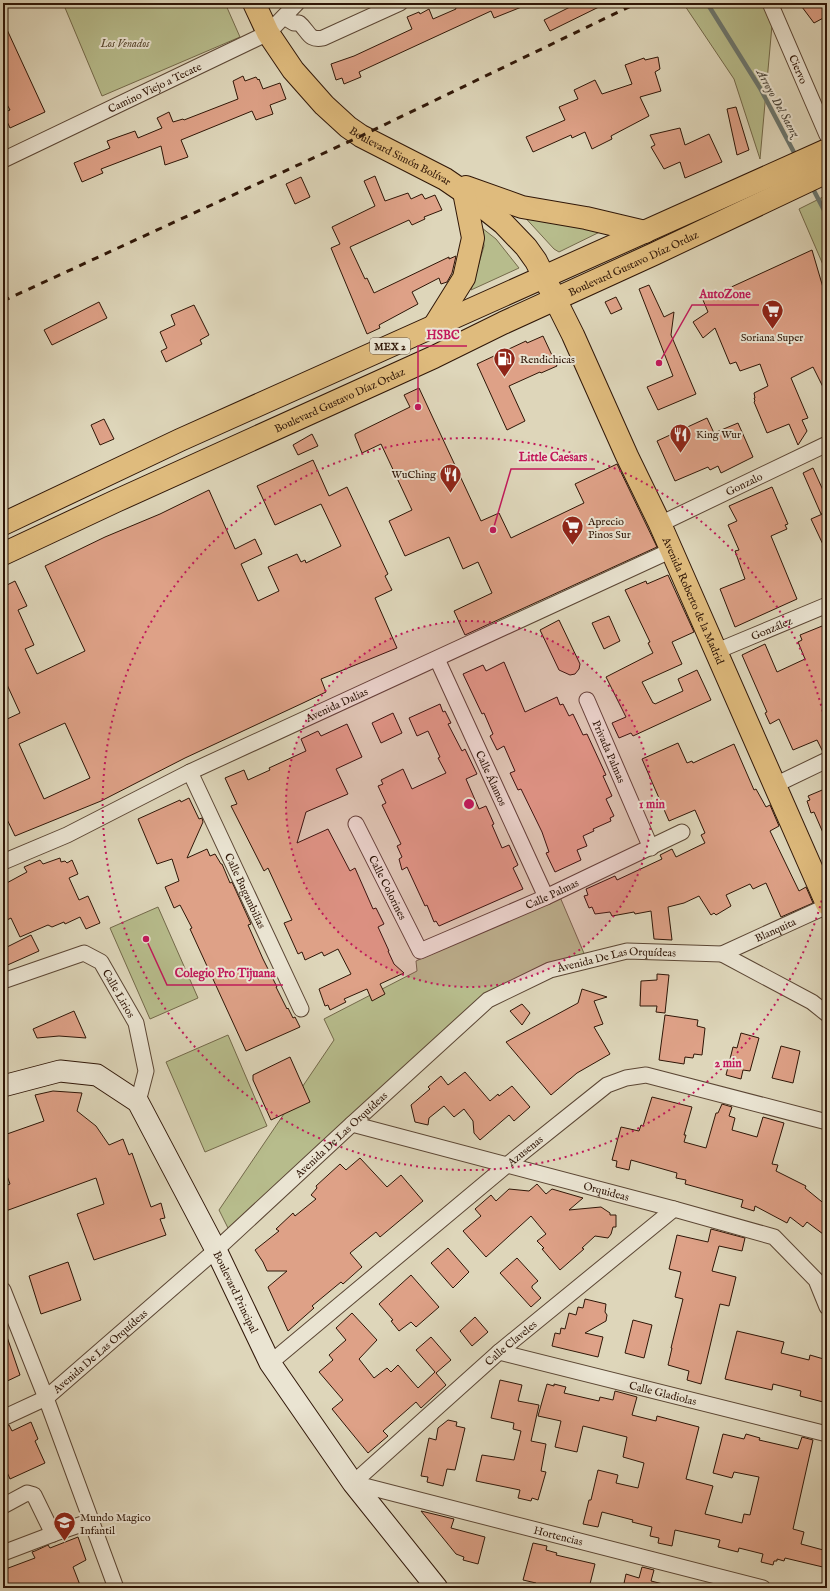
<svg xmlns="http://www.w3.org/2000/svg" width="830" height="1591" font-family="'IM FELL English',serif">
<rect width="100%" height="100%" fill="#ded6ba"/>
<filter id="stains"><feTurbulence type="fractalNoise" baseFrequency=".005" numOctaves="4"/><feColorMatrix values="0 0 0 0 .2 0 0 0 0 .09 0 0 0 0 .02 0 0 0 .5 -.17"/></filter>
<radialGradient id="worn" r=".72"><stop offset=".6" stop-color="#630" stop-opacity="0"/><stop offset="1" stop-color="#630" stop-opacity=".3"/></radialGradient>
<g fill="#b7bc8c" stroke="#73694a">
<polygon points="63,3 225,3 240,37 102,96"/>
<polygon points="683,3 774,3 760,159 734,79"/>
<polygon points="827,195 827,274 799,209"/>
<polygon points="520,212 612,226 559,252 554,249"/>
<polygon points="482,228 496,239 519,268 471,290 484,246"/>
<polygon points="560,897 586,958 492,998 230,1232 219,1210 334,1040 324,1019 417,971 416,961"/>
<polygon points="158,907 198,998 150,1019 110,928"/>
<polygon points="228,1035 267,1126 205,1152 166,1062"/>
</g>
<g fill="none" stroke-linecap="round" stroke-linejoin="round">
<g stroke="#6c776f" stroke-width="4.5">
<polyline points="707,3 760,88 797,158"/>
<polyline points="811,185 827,216"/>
</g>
</g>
<g fill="#dea187" stroke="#2f1607" fill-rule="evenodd">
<polygon points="454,3 529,4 494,18 491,11 359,72 361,77 344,84 342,78 336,80 331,64 354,56 412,29 407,17 419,12 420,14 429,9 433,19 456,9"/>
<polygon points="571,3 607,3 550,31 544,20 572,6"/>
<polygon points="799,3 827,3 827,16 814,23"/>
<polygon points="3,21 45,112 10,128 3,113 10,110 3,97"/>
<polygon points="658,57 660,69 655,72 661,91 640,97 649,116 611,136 612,139 592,149 585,132 572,138 571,135 533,152 526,137 565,120 559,107 578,99 574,90 595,80 602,94 632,84 625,65 644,58 645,60"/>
<polygon points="243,76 245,81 256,77 258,80 259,79 263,89 280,83 286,99 270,105 273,114 256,120 252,111 181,140 188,157 165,165 161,146 101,169 103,173 82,182 74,163 110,148 107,141 118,137 135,131 138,138 162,128 157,118 169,112 173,122 183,119 184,120 238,99 233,81"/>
<polygon points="736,107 749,150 737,155 727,109"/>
<polygon points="680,128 685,145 709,134 722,162 685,178 680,162 664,169 651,147 655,145 650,135"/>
<polygon points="375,176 385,201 408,193 411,199 422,194 425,199 435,195 442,210 424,217 425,219 412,225 409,220 350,247 365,279 367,278 374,293 449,257 449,259 456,256 452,273 447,282 441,284 439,278 412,292 418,304 379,325 380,328 367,334 331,248 340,244 332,227 375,206 364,181"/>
<polygon points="301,177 310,197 295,204 286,184"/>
<polygon points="812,250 827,301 827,395 813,367 791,378 808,418 802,420 807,431 798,445 789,424 767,433 754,402 755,401 754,398 755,398 754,393 768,386 760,364 740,371 736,362 730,364 715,328 703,338 693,322 708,312 703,300"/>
<polygon points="649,285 664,317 674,312 671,335 696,394 658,410 647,387 673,376 639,289"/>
<polygon points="616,297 622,309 611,314 605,302"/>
<polygon points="99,302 107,318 52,345 44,330"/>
<polygon points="194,305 209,335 200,340 202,344 166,362 161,351 167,348 160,332 175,325 171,315"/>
<polygon points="543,336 557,366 541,373 540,372 509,386 525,421 507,430 477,364 526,341 527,343"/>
<polygon points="419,388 481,521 499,513 511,538 584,503 575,484 617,464 657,547 465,635 454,611 492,593 478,562 463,569 449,537 405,556 389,521 412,510 381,444 362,453 355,436 355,434 410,407 404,395"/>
<polygon points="707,418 714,433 738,423 753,457 721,473 718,466 710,470 708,467 675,481 657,441"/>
<polygon points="104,419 114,439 100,445 91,425"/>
<polygon points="312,434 318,446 298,455 293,445"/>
<path d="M 313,460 L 329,496 L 347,487 L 388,574 L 385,576 L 392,590 L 375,598 L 397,648 L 321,679 L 326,692 L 303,703 L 185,758 L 101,801 L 15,836 L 3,811 L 3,721 L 20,713 L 3,676 L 3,587 L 15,581 L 27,606 L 18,610 L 34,645 L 25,649 L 37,674 L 85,651 L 45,566 L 105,537 L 160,514 L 209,490 L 235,549 L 255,539 L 262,554 L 241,564 L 258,601 L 279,591 L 268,567 L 297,554 L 301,562 L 305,560 L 306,563 L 341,546 L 321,504 L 275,525 L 257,486 ZM 65,723 L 90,778 L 44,799 L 19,744 Z"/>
<polygon points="813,468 827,499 827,511 821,514 803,473"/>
<polygon points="772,487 788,524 785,525 787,529 771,536 797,599 735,627 720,589 745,579 735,551 739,550 728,525 737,521 729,506"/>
<polygon points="827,512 827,553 811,519"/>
<polygon points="668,575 694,632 672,642 682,664 642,682 653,703 654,703 655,704 683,691 678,679 697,670 711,700 633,736 631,733 619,738 612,723 626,717 606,677 653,653 648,643 650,642 625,590 646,581 647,584"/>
<polygon points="609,616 620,641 604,649 592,623"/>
<polygon points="559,620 580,664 579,669 575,674 570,675 559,670 540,630"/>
<polygon points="827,624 827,751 823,752 817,740 793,750 779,719 770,724 765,713 767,712 742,655 765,644 777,672 805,659 798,642 802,640 800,635"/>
<polygon points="504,662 525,712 557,697 560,705 563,704 569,716 573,714 583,735 587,734 606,775 603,776 612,796 606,799 614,816 610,818 611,821 593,829 594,831 583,836 587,846 577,850 581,860 555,872 546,853 549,852 542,832 521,789 518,790 510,773 515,771 504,746 497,750 490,736 493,734 484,713 482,714 463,674 483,665 486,671"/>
<polygon points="440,704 443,712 445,711 451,723 448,724 462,751 465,749 477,774 466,779 479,809 486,806 494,824 492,825 502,848 509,845 518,865 513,868 523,889 439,926 436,921 434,922 427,905 425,906 407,867 402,870 399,859 402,857 397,846 401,844 382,805 386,803 378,786 383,784 381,780 403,769 412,789 446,773 438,758 440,757 428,731 417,736 409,718"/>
<polygon points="393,713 402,733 381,743 372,723"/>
<polygon points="347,724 362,757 336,769 348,794 306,812 297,843 328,829 350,871 355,868 373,909 376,908 384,924 378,927 389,951 388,951 394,964 404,973 380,984 385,994 372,1001 367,989 344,999 346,1002 330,1010 328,1005 325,1006 319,989 351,974 338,949 324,956 322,952 305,960 302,952 298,954 284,923 292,920 268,868 264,871 231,806 237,804 225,778 244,770 248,780 270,770 269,768 306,751 301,739 318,731 321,736"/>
<polygon points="678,743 687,763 692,761 693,763 734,744 754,790 756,789 766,807 770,805 779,826 770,831 799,891 806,887 813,903 781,917 766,883 753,889 750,884 726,895 731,906 716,915 714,913 711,915 699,896 684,903 668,907 672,940 654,939 651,911 635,914 634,912 612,916 610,912 595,914 592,907 589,908 584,896 588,895 586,889 615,876 617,880 662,859 660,855 672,849 676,857 705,843 701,835 705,833 695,810 669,821 642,759"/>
<polygon points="827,788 827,842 814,812 811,813 807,801 810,800 808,796"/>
<polygon points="189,798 199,819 202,818 203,822 187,858 207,849 210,856 215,854 221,864 222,864 230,883 232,882 251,924 248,925 263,959 277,987 276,987 287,1009 288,1008 293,1018 295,1017 300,1027 246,1051 190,929 192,928 180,905 174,908 165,887 179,881 172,859 157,864 138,819 180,800 181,802"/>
<polygon points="60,858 61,862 65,861 67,863 72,860 78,874 69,878 79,900 88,896 100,923 86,929 80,917 65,924 64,922 52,927 48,925 20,937 11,918 3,922 3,885 27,872 24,867 40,860 43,864"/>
<polygon points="31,935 39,951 3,967 3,949"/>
<polygon points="657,974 669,975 665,1013 656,1012 657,1006 640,1006 641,981 657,980"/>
<polygon points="582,989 607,997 594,1001 603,1024 594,1027 610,1054 577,1073 551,1095 506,1042 578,1003"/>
<polygon points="522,1004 530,1013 522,1025 510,1011"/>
<polygon points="74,1011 86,1038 59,1036 37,1038 33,1029"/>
<polygon points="665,1015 698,1020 697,1026 705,1028 702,1055 694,1054 693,1058 685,1057 684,1064 659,1060"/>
<polygon points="741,1033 759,1038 750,1071 743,1070 741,1079 726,1075 733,1047 737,1048"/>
<polygon points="781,1046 800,1051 793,1083 772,1078"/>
<polygon points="290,1057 310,1102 271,1120 253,1080 253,1075"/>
<polygon points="465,1072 490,1101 498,1094 499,1096 512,1086 530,1107 514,1121 509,1115 480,1140 474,1133 473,1121 464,1109 454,1117 444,1106 429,1118 428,1125 415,1122 411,1105 430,1089 428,1087 441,1076 448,1085"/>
<polygon points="53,1091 82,1093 77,1111 96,1126 109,1145 123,1139 129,1155 132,1153 151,1207 161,1203 165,1218 160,1219 166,1235 94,1260 77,1214 104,1204 96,1178 3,1212 3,1187 10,1184 3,1165 3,1144 7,1134 44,1121 35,1095"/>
<polygon points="652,1097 692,1107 684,1135 686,1135 684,1142 706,1148 716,1113 718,1113 722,1104 732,1107 729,1116 735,1118 732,1130 757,1137 763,1117 784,1123 772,1164 778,1165 776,1171 806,1186 805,1188 827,1206 827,1237 807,1222 803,1227 790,1217 787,1223 755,1206 754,1211 741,1207 743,1200 685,1184 686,1180 676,1178 677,1173 631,1160 629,1170 616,1167 617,1161 612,1160 621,1127 639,1131 641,1125 643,1126"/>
<polygon points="360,1158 387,1187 401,1175 423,1201 380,1237 376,1232 350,1253 362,1267 343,1284 341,1282 312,1306 314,1308 288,1331 268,1287 287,1271 267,1271 263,1262 255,1250 279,1231 276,1229 293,1213 295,1216 316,1199 311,1195 317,1188 316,1186 340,1164 346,1170"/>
<polygon points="537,1184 546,1194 552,1189 583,1198 569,1210 601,1207 610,1213 610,1215 616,1215 616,1227 613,1227 611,1234 608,1238 595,1236 582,1248 584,1249 560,1270 542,1249 544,1248 537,1241 546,1234 531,1216 486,1257 463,1231 481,1216 475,1209 491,1195 496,1201 509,1189 529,1191"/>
<polygon points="711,1229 745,1238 742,1251 719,1246 712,1271 736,1277 729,1306 720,1304 701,1384 687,1380 689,1371 668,1365 672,1348 671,1348 683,1299 675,1297 681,1272 669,1269 677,1235 708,1242"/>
<polygon points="448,1248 469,1272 453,1288 431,1263"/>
<polygon points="517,1258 538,1281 532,1286 532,1288 541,1298 531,1307 500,1273"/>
<polygon points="68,1262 81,1300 41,1314 29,1276"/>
<polygon points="411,1275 439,1307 416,1327 411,1322 399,1331 391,1321 393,1320 379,1304"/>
<polygon points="585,1299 606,1304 605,1312 607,1315 606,1321 585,1333 603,1337 598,1357 552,1346 555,1333 560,1334 561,1328 565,1329 569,1313 576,1315 578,1307 583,1308"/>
<polygon points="352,1313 377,1340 359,1359 374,1378 387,1368 391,1372 398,1365 418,1388 435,1372 416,1350 431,1337 451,1360 436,1373 446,1385 421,1408 416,1402 383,1431 388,1436 368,1453 332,1409 343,1400 319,1372 333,1360 329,1355 346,1340 336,1328"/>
<polygon points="475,1317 488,1332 472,1346 460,1331"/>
<polygon points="633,1320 652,1325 644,1358 625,1353"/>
<polygon points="5,1331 20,1375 3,1383 3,1332"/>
<polygon points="737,1331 784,1342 781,1353 809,1360 810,1355 827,1360 827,1403 800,1396 801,1391 773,1384 772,1390 725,1379"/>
<polygon points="500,1380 522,1385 518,1401 539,1405 531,1441 546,1444 541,1471 546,1472 538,1500 532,1498 531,1501 518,1498 520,1490 476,1481 482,1455 514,1460 521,1431 513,1429 514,1423 491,1418"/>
<polygon points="547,1384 554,1386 554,1384 566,1387 564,1393 599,1401 600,1397 613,1400 615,1391 637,1397 632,1415 656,1421 657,1416 699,1427 686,1479 713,1486 705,1514 742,1523 744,1514 750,1515 759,1477 734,1472 732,1478 713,1473 723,1434 744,1439 746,1434 760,1438 759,1440 798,1449 802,1437 813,1440 793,1529 804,1532 801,1544 827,1551 827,1568 785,1558 784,1561 777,1559 777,1561 774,1561 773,1565 761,1562 763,1554 739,1548 738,1552 718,1547 720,1540 675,1530 672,1546 658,1543 659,1538 650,1536 652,1527 632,1522 633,1520 602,1512 598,1527 583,1524 589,1500 591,1500 598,1470 618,1475 616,1483 638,1488 644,1463 623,1457 627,1437 583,1426 577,1452 555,1447 561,1421 538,1416"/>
<polygon points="448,1420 457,1422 456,1426 465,1428 455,1470 447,1469 443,1486 427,1482 428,1477 421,1476 429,1438 436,1440 438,1428"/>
<polygon points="31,1422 38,1439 35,1441 45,1463 10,1479 3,1463 3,1427 9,1425 12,1431"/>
<polygon points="421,1511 454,1519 451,1528 485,1537 478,1564 463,1560 464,1557 456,1554"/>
<polygon points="78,1537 86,1560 73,1567 80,1585 73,1588 33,1588 32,1584 25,1588 3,1588 3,1570 35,1558 32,1552 35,1551 48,1545 50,1548"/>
<polygon points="533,1543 547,1546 546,1550 557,1553 556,1555 595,1564 589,1588 535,1588 536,1583 523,1580"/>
<polygon points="642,1567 654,1570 651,1581 663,1584 662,1588 623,1588 626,1574 639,1578"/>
</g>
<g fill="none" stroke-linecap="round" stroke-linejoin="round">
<defs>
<g id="street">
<path id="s1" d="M 770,3 L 827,135"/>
<path d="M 284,17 L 294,23 L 299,23 C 309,31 308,41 323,38 L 400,3"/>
<path id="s2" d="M 3,160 L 268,33 L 297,3"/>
<path id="s3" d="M 660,524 L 827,444"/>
<path id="s4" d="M 717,651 L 827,605"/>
<path id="s5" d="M 437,659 L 546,897"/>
<path id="s6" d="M 587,700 L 651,848"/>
<path id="s7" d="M 190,772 L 301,1009"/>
<polyline points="775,785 827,760"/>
<path id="s8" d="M 356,824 L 420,951 L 546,897 L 682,832"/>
<path id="s9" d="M 3,862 L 67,835 L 190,772 L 672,550"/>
<polyline points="722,954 812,1002 827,1014"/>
<path id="s10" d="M 3,981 L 84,953 L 101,962 L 136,1023 L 146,1071 L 138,1102"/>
<path id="s11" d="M 352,1124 L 674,1209 L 774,1237 L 816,1280 L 827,1307"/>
<polyline points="3,1290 46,1398 116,1588"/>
<path id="s12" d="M 499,1352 L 827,1434"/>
<path id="s13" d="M 270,1363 L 507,1165 L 607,1085 L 626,1078 L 646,1075 L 827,1122"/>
<path id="s14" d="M 3,1418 L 46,1398 L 216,1250 L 352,1124 L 488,1000 L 550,970 L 627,951 L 722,954 L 827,906"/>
<path id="s15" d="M 353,1483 L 763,1588"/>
<path id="s16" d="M 353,1483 L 499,1352 L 674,1209"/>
<polyline points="3,1506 27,1493 34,1495 53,1534"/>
<polyline points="3,1553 53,1534 91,1521"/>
</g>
<g id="secondary">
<path id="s17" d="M 3,1086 L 60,1071 L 97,1075 L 138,1102 L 216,1250 L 270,1363 L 353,1483 L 437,1588"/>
</g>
<g id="primary">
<path id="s18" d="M 254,3 L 268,33 L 293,70 L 324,105 L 348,127 L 361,136 L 445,179 L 464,192 L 503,223 L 526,247 L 536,261 L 573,335 L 627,456 L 660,524 L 827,904"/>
<polyline points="466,187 522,207 586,218 645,232"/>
<polyline points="434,326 464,278 473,238 464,192"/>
<polyline points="3,524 180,440 827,150"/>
<path id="s19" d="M 3,554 L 116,501 L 434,357 L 503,323 L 654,254 L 827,172"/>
</g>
</defs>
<use href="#street" stroke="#5b4634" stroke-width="17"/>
<use href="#secondary" stroke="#2f1607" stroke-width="23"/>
<use href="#primary" stroke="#2f1607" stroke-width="24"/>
<use href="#street" stroke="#eae4d2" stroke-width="15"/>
<use href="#secondary" stroke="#eae4d2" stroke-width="21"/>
<use href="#primary" stroke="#dfbb7d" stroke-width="22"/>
<polyline stroke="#2f1607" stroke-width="3" stroke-dasharray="7 7" stroke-linecap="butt" points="3,301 361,136 637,3"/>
</g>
<circle cx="469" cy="804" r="183" fill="#c2185b" fill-opacity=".12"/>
<g fill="none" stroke="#c2185b" stroke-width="2" stroke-dasharray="2 4">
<circle cx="469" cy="804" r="183"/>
<path d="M826 883A366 366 0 1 1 826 725"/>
</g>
<defs>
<symbol id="supermarket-pin" viewBox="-11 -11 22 30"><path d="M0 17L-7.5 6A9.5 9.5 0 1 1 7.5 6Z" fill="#8f2418" stroke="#eae4d2"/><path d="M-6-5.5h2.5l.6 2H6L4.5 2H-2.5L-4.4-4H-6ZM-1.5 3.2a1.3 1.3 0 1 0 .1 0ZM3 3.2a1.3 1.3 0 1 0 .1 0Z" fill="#fff"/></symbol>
<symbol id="fuel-pin" viewBox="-11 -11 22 30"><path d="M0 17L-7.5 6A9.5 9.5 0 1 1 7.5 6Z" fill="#8f2418" stroke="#eae4d2"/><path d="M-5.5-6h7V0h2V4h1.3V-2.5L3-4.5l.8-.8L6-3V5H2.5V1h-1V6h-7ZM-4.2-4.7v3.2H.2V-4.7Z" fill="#fff"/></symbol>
<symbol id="restaurant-pin" viewBox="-11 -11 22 30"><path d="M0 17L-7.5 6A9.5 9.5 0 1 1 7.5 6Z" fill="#8f2418" stroke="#eae4d2"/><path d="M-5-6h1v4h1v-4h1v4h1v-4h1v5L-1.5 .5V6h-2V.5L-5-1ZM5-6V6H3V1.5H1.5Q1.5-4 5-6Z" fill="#fff"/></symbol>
<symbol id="school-pin" viewBox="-11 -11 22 30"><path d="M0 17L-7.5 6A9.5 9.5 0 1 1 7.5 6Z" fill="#8f2418" stroke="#eae4d2"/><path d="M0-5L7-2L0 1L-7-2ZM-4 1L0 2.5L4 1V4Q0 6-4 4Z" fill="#fff"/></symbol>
</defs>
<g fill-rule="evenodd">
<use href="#supermarket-pin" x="760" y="298" width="25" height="34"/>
<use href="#fuel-pin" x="492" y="346" width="25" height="34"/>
<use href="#restaurant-pin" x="668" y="422" width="25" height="34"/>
<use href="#restaurant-pin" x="438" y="462" width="25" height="34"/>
<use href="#supermarket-pin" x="560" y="514" width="25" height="34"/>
<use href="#school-pin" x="52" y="1510" width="25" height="34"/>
</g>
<g text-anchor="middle" stroke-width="4" stroke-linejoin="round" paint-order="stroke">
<rect fill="#eae4d2" stroke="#675444" stroke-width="1" x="370" y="338" width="40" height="16" rx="3"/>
<g font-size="10" font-weight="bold" fill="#2f1607">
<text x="390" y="350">MEX 2</text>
</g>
<g font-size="11" font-style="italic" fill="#58482f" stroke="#eae4d2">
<text x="125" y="47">Los Venados</text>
</g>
<g font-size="11" fill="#2f1607" stroke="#eae4d2">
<text dy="4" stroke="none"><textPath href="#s1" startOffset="72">Ciervo</textPath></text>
<text dy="4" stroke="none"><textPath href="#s2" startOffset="168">Camino Viejo a Tecate</textPath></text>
<text dy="4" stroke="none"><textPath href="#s18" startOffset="217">Boulevard Simón Bolívar</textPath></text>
<text dy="4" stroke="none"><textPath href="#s19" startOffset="694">Boulevard Gustavo Díaz Ordaz</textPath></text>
<text dy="4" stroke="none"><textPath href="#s19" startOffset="370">Boulevard Gustavo Díaz Ordaz</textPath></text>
<text dy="4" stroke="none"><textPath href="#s3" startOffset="93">Gonzalo</textPath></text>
<text dy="4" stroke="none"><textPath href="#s18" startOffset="765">Avenida Roberto de la Madrid</textPath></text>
<text dy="4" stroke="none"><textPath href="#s4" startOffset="59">González</textPath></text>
<text dy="4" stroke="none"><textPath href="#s9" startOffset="369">Avenida Dalias</textPath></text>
<text dy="4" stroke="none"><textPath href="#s6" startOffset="56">Privada Palmas</textPath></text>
<text dy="4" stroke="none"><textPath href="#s5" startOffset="131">Calle Álamos</textPath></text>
<text dy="4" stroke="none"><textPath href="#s8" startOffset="71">Calle Colorines</textPath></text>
<text dy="4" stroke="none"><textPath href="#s7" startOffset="131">Calle Bugambilias</textPath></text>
<text dy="4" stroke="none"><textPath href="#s8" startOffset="286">Calle Palmas</textPath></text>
<text dy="4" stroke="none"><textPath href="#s14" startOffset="944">Blanquita</textPath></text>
<text dy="4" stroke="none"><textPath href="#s14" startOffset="779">Avenida De Las Orquídeas</textPath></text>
<text dy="4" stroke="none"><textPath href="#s10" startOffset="141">Calle Lirios</textPath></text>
<text dy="4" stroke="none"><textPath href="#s14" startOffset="443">Avenida De Las Orquídeas</textPath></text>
<text dy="4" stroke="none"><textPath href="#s13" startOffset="332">Azusenas</textPath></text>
<text dy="4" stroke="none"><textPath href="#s11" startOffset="263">Orquideas</textPath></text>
<text dy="4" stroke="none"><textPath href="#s17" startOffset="359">Boulevard Principal</textPath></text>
<text dy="4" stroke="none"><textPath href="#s16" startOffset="211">Calle Claveles</textPath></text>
<text dy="4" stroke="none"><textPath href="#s14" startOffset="119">Avenida De Las Orquídeas</textPath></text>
<text dy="4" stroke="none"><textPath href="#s12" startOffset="169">Calle Gladiolas</textPath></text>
<text dy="4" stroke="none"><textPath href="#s15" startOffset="212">Hortencias</textPath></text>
</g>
<g font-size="11" fill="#2f1607" stroke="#eae4d2" text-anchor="start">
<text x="772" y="341" text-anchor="middle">Soriana Super</text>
<text x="520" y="363">Rendichicas</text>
<text x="696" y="438">King Wur</text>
<text x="436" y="478" text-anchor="end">WuChing</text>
<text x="588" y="525">Aprecio<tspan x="588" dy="13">Pinos Sur</tspan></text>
<text x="80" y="1521">Mundo Magico<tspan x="80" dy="13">Infantil</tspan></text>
</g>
<g font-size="12" font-style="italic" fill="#4d473b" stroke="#eae4d2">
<text transform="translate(778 103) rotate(61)" y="4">Arroyo Del Saenz</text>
</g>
</g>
<circle cx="469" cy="804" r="6" fill="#c2185b" stroke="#eae4d2" stroke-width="2"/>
<g font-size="12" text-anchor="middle" font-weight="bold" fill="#c2185b" stroke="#eae4d2" stroke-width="4" stroke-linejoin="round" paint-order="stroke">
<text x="652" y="808">1 min</text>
<text x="728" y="1067">2 min</text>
</g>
<path fill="none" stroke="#c2185b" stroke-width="1.5" d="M659 363L692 305H759M418 407L418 346H467M493 530L511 469H595M146 939L167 985H283"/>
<g fill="#c2185b" stroke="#eae4d2" stroke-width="1.5">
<circle cx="659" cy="363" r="4"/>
<circle cx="418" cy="407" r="4"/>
<circle cx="493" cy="530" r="4"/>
<circle cx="146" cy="939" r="4"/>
</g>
<g font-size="12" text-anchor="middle" font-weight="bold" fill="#c2185b" stroke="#eae4d2" stroke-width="4" stroke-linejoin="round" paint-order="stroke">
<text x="725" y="298">AutoZone</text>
<text x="443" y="339">HSBC</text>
<text x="553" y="461">Little Caesars</text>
<text x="225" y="977">Colegio Pro Tijuana</text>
</g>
<rect width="830" height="1591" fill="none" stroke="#ded6ba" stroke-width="16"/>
<rect x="4" y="4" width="822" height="1583" fill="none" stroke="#2f1607" stroke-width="2"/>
<rect x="8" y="8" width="814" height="1575" fill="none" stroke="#2f1607"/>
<rect width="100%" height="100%" filter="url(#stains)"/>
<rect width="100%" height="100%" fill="url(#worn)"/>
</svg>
